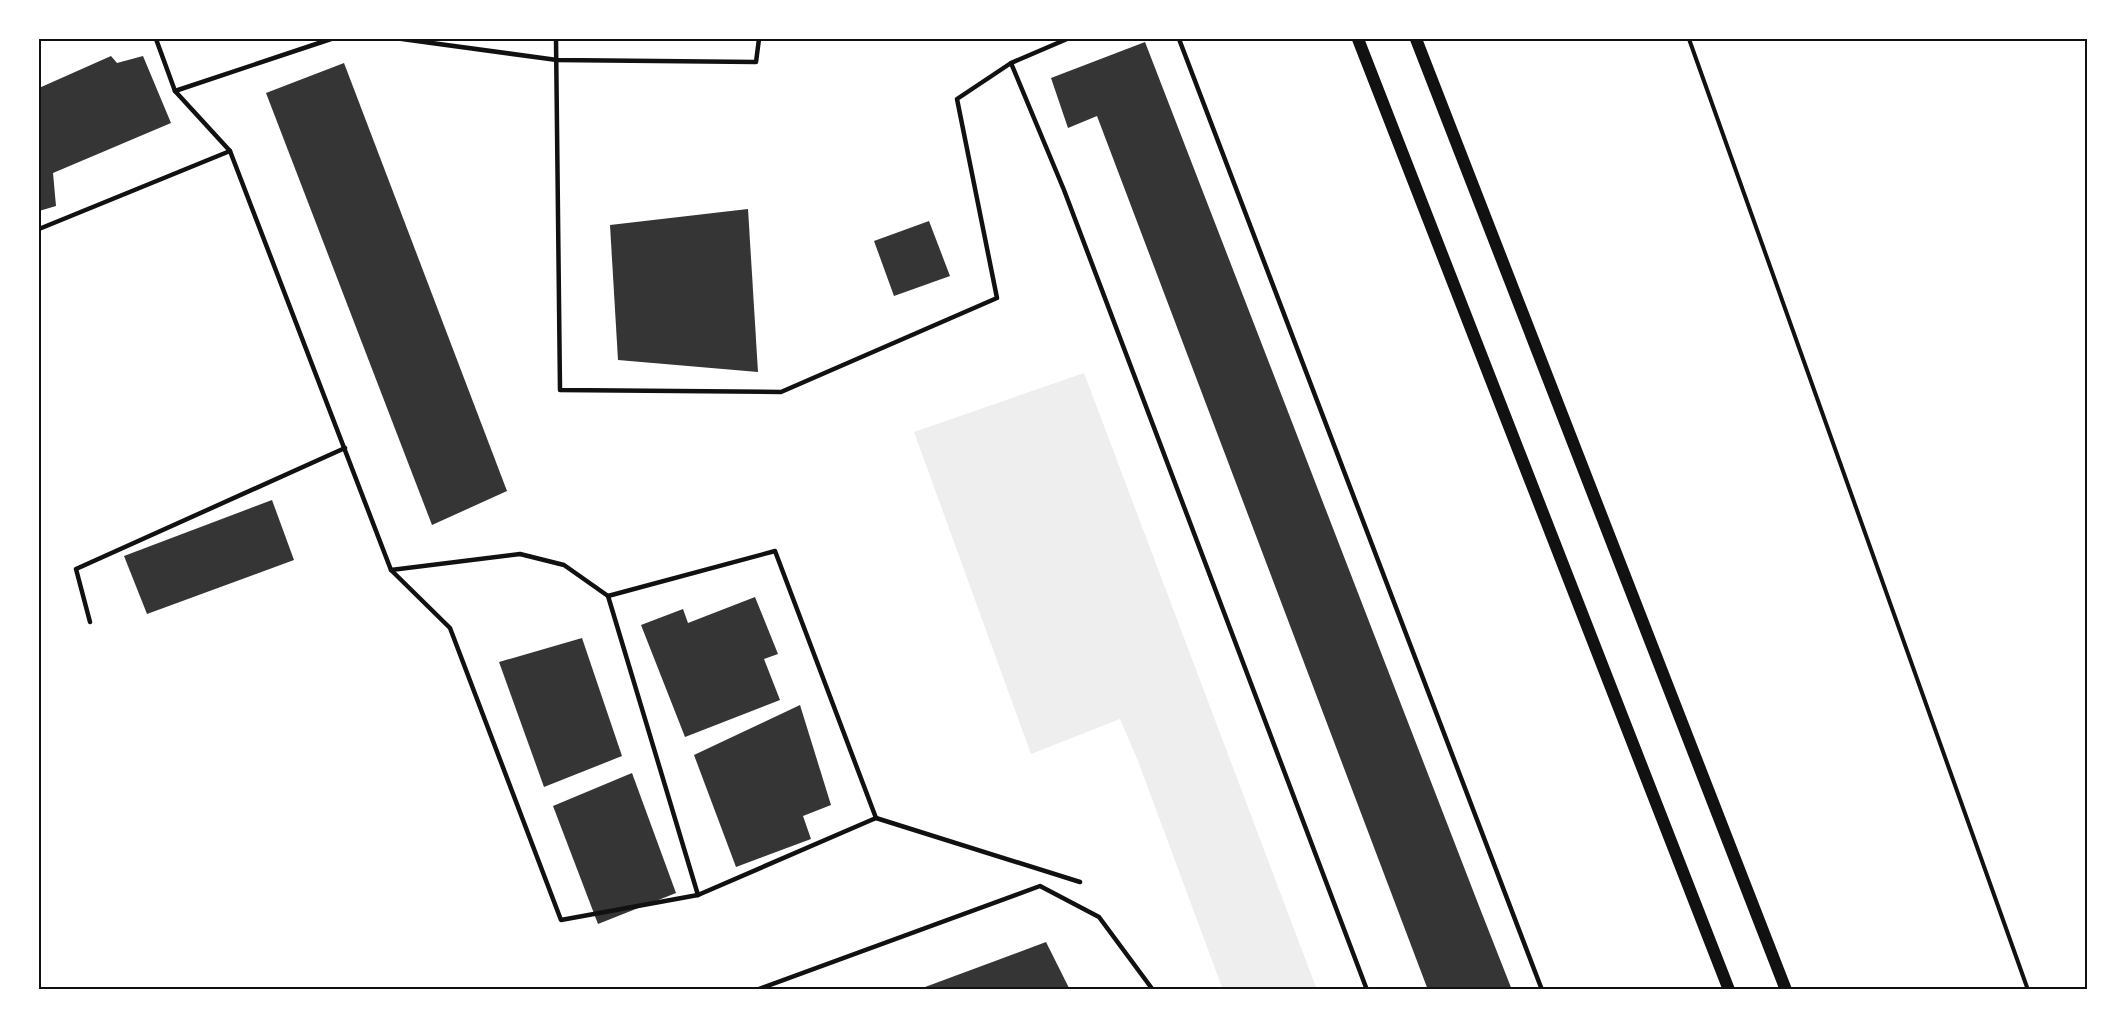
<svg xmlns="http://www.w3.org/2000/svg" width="2127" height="1029" font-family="'Sofia Sans Condensed',sans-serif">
<rect width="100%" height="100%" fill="#fff"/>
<polygon fill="#eee" points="1084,373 1317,990 1223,990 1138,761 1120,719 1031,754 914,432"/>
<g fill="#353535">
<polygon points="1145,42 1479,906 1512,990 1428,990 1097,116 1068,128 1051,78"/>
<polygon points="111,56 117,63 143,56 171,123 53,173 56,206 39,211 39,88"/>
<polygon points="344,63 507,491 432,525 266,93"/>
<polygon points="748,209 758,372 618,360 610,225"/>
<polygon points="929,221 950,276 894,296 874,241"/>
<polygon points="272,500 294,560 147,614 124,556"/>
<polygon points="755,597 778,654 764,659 780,700 685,737 641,625 683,609 688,623"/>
<polygon points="582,638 622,756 544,787 499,662"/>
<polygon points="800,705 831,805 803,816 811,839 736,867 694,755"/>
<polygon points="632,773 676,893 598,924 553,806"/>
<polygon points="1046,942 1070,990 917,990"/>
</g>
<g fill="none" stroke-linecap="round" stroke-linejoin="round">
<polyline stroke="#111" stroke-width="4" points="1689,39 2028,990"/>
<g stroke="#111" stroke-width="4.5">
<polyline points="156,39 175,91 230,151 391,570 450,628 561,920 698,895 876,818 1080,882"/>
<polyline points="402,39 557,60 756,62 759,39"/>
<polyline points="556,39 560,390 781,392 997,298 957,99 1011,63"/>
<polyline points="1067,39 1011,63 1064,190 1367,990"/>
<polyline points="1179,39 1542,990"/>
<polyline points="175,91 331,39"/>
<polyline points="39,229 230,151"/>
<polyline points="391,570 520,554 564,565 608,596 775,551 876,818"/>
<polyline points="608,596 698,895"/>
<polyline points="90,622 76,569 345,448"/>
<polyline points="756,990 1040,886 1099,917 1153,990"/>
</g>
<g stroke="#111" stroke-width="12">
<polyline points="1358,39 1729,990"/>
<polyline points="1416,39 1786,990"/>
</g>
</g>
<rect width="2127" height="1029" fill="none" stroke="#ffffff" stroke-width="81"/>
<rect x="40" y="40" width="2046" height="948" fill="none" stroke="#111" stroke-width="2"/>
</svg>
